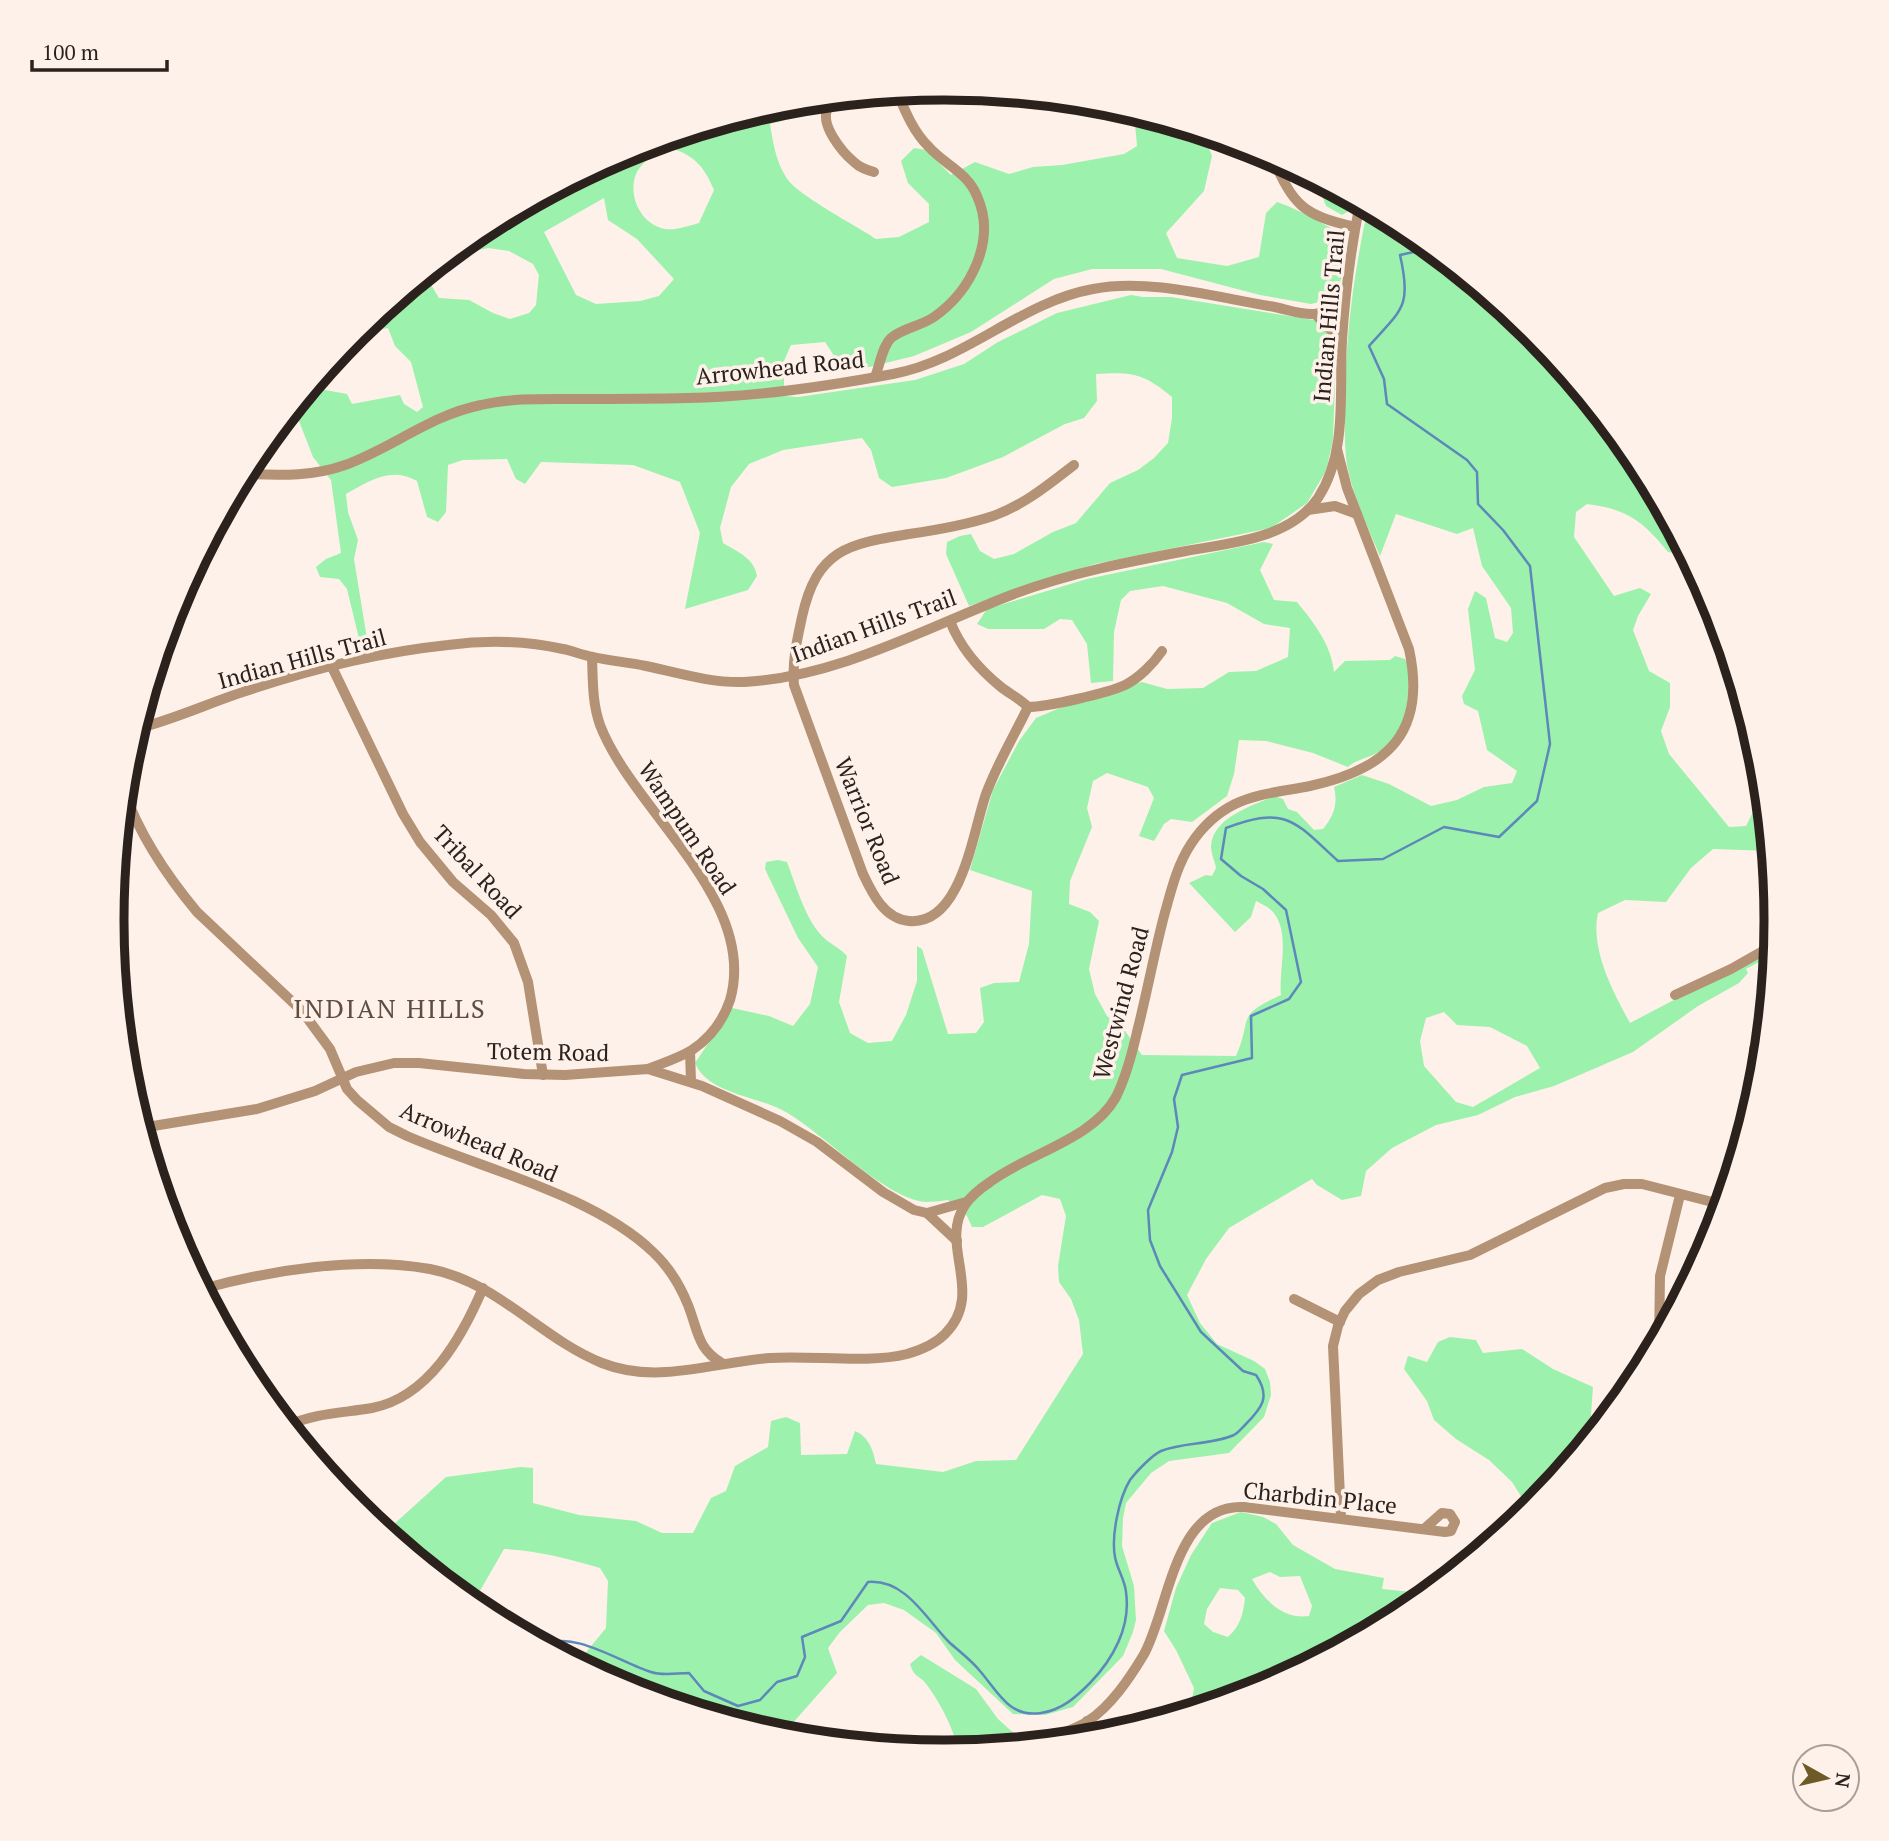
<svg xmlns="http://www.w3.org/2000/svg" width="1889" height="1841" font-family="'PT Serif',serif">
<rect width="100%" height="100%" fill="#fef1e9"/>
<g fill="#9cf1ad" fill-rule="evenodd">
<path d="M 833,98 L 813,113 L 770,124 C 773,143 776,161 786,177 C 795,194 857,226 876,239 L 899,237 L 929,222 L 929,204 L 908,183 L 901,161 L 914,148 L 926,150 L 951,175 L 975,162 L 1009,174 L 1033,167 L 1062,165 L 1124,154 L 1137,146 L 1134,112 L 1203,133 L 1212,156 L 1204,191 L 1166,233 L 1177,258 L 1227,266 L 1259,257 L 1266,213 L 1277,202 C 1301,210 1321,224 1344,234 L 1342,277 L 1333,299 L 1311,304 L 1260,295 L 1161,269 L 1092,269 L 1054,279 L 971,332 L 914,356 L 853,371 L 840,365 L 825,342 L 791,345 L 784,361 L 784,396 L 798,397 L 915,380 L 964,364 L 998,342 L 1057,313 L 1131,295 L 1143,297 L 1171,297 L 1314,320 L 1323,325 L 1333,339 L 1336,353 L 1333,440 L 1326,471 L 1307,503 L 1271,528 L 1095,564 L 969,606 L 946,554 L 947,542 L 960,536 L 971,534 L 980,551 L 994,559 L 1014,554 L 1053,532 L 1076,523 L 1110,483 L 1138,470 L 1154,458 L 1168,443 L 1172,418 L 1172,397 C 1143,373 1133,372 1096,374 L 1097,401 L 1084,418 L 1065,424 L 1003,457 L 946,478 L 892,487 L 879,478 L 871,450 L 862,438 L 783,450 L 749,464 L 731,487 L 720,528 L 723,543 C 738,552 754,558 757,576 L 748,590 L 685,609 L 700,533 L 680,482 L 633,465 L 541,462 L 525,484 L 516,479 L 507,459 L 463,460 L 448,465 L 446,512 L 438,522 L 427,517 L 417,481 C 391,466 369,481 346,494 L 348,512 L 358,540 L 354,559 L 369,651 L 362,651 L 347,589 L 339,579 L 320,577 L 316,567 L 326,559 L 341,553 L 331,480 L 313,457 L 299,421 L 290,412 L 313,383 L 325,390 L 347,394 L 352,404 L 400,395 L 404,404 L 417,412 L 423,407 L 411,362 L 395,346 L 388,328 L 354,333 L 356,331 L 482,228 L 626,151 L 782,103 ZM 663,146 C 691,153 703,163 714,190 L 699,223 C 688,226 671,232 661,228 C 639,221 628,194 636,174 C 640,164 655,154 663,146 ZM 604,198 L 608,220 L 637,239 L 674,279 L 659,296 L 640,301 L 596,304 L 576,295 L 544,232 ZM 488,248 L 509,251 L 533,264 L 539,275 L 536,305 L 529,313 L 510,319 L 493,313 L 469,300 L 439,298 L 430,283 L 452,256 Z"/>
<polygon points="1322,182 1355,200 1354,208 1342,215 1326,206 1319,188"/>
<path d="M 1368,207 L 1408,228 L 1534,332 L 1586,395 L 1594,409 L 1637,458 L 1689,555 L 1668,552 C 1643,521 1627,509 1587,504 L 1576,512 L 1574,537 L 1614,596 L 1640,588 L 1651,594 L 1638,616 L 1633,630 L 1649,671 L 1670,683 L 1670,707 L 1661,731 L 1669,754 L 1729,827 L 1746,826 L 1765,788 L 1771,851 L 1713,849 L 1691,868 L 1666,902 L 1625,900 L 1598,913 C 1590,949 1613,992 1630,1023 L 1775,947 L 1774,954 L 1746,969 L 1748,973 L 1739,983 L 1698,1006 L 1633,1052 L 1554,1086 L 1515,1097 L 1478,1115 L 1436,1125 L 1392,1148 L 1366,1171 L 1361,1196 L 1342,1200 L 1317,1185 L 1312,1179 L 1229,1228 L 1206,1259 L 1187,1295 L 1200,1323 L 1217,1344 L 1254,1361 L 1265,1369 L 1270,1382 L 1271,1395 L 1264,1417 L 1229,1453 L 1169,1461 L 1151,1473 L 1126,1503 L 1123,1518 L 1122,1546 L 1134,1586 L 1136,1620 L 1133,1632 L 1123,1656 L 1073,1707 L 1045,1715 L 1013,1714 L 955,1660 L 936,1633 L 904,1610 L 884,1603 L 868,1605 L 840,1632 L 828,1648 L 837,1673 L 783,1734 L 733,1723 L 690,1700 L 675,1700 L 670,1703 L 625,1690 L 580,1666 L 583,1656 L 606,1628 L 608,1581 L 600,1568 C 569,1559 537,1550 504,1549 L 477,1596 L 470,1603 L 380,1530 L 393,1525 L 446,1477 L 521,1467 L 533,1468 L 533,1503 L 579,1515 L 636,1521 L 662,1533 L 693,1533 L 711,1498 L 726,1491 L 735,1466 L 768,1447 L 771,1421 L 786,1417 L 800,1423 L 801,1455 L 847,1454 L 855,1431 C 869,1437 873,1450 876,1464 L 943,1472 L 976,1461 L 1016,1460 L 1083,1354 L 1079,1320 L 1071,1299 L 1059,1282 L 1058,1266 L 1066,1216 L 1060,1199 L 1042,1195 L 983,1227 L 972,1227 L 967,1216 L 948,1200 C 941,1201 933,1202 926,1202 C 884,1199 821,1130 782,1110 C 755,1096 707,1093 695,1063 L 732,1008 L 769,1016 L 793,1026 L 810,1004 L 818,967 L 798,938 L 765,869 L 766,862 L 778,860 L 787,862 C 796,885 804,916 821,935 C 828,943 839,947 847,956 L 839,1002 L 850,1033 L 868,1043 L 892,1041 L 906,1015 L 917,981 L 917,946 L 922,949 L 948,1034 L 976,1033 L 984,1022 L 980,988 L 994,983 L 1019,982 L 1029,944 L 1032,891 L 970,870 L 993,790 L 1019,741 L 1036,718 L 1074,702 L 1142,682 L 1167,689 L 1203,688 L 1229,672 L 1256,671 L 1288,657 L 1290,628 L 1264,624 L 1227,603 L 1163,586 L 1130,591 L 1121,600 L 1114,632 L 1113,681 L 1091,683 L 1087,644 L 1072,620 L 1060,619 L 1044,629 L 988,629 L 977,624 L 987,609 L 1087,579 L 1264,542 L 1273,544 L 1260,570 L 1274,600 L 1297,602 C 1314,623 1331,644 1334,672 L 1345,661 L 1390,660 L 1395,656 L 1405,659 L 1409,665 C 1408,695 1410,731 1382,750 C 1371,758 1356,759 1348,767 L 1313,753 L 1266,741 L 1239,740 L 1234,774 L 1227,796 L 1192,822 L 1171,819 L 1164,824 L 1154,841 L 1139,836 L 1154,798 L 1148,787 L 1107,773 L 1093,781 L 1087,808 L 1092,827 L 1070,881 L 1069,904 L 1090,912 L 1099,921 L 1089,969 L 1095,994 L 1107,1016 L 1123,1028 L 1142,1055 L 1236,1056 C 1253,1018 1234,1016 1281,995 C 1278,970 1292,930 1271,910 C 1267,906 1261,904 1256,901 L 1251,917 L 1235,932 L 1189,883 L 1206,875 L 1212,876 L 1216,868 C 1215,862 1211,853 1211,846 C 1213,817 1252,806 1274,796 L 1283,799 L 1288,809 L 1297,812 L 1314,830 L 1323,829 C 1334,816 1338,804 1334,787 L 1362,775 L 1389,784 L 1431,806 L 1457,800 L 1484,787 L 1512,783 L 1517,771 L 1487,750 L 1478,711 L 1464,704 L 1462,696 L 1475,670 L 1468,609 L 1475,591 L 1486,598 L 1495,638 L 1507,642 L 1513,633 L 1511,608 L 1482,566 L 1473,528 L 1457,534 L 1396,514 L 1380,556 C 1367,526 1353,496 1347,465 C 1344,445 1345,425 1345,405 C 1345,338 1354,272 1368,207 ZM 1444,1012 L 1457,1025 L 1490,1027 L 1527,1046 L 1540,1068 L 1473,1107 L 1456,1102 L 1424,1066 L 1420,1041 L 1426,1018 Z"/>
<polygon points="1450,1337 1476,1340 1483,1353 1522,1349 1553,1369 1593,1387 1591,1414 1594,1436 1533,1510 1521,1520 1524,1501 1512,1482 1489,1460 1456,1439 1434,1420 1427,1401 1404,1369 1408,1356 1427,1362 1438,1342"/>
<path d="M 1241,1512 L 1263,1517 L 1276,1524 L 1293,1545 L 1335,1569 L 1384,1578 L 1382,1589 L 1421,1593 L 1429,1582 L 1439,1587 L 1407,1613 L 1326,1657 L 1314,1658 L 1295,1669 L 1293,1674 L 1263,1690 L 1190,1712 L 1194,1688 L 1176,1650 L 1164,1631 L 1176,1588 L 1191,1555 L 1212,1523 ZM 1270,1572 L 1280,1577 L 1300,1576 L 1312,1606 L 1309,1616 C 1283,1620 1263,1599 1252,1579 ZM 1220,1588 L 1238,1590 L 1245,1598 C 1243,1615 1240,1626 1228,1637 L 1213,1632 L 1204,1624 L 1207,1609 Z"/>
<path d="M 921,1655 L 976,1689 L 998,1719 L 1027,1745 L 958,1752 C 955,1730 940,1703 927,1685 C 920,1675 914,1678 910,1664 Z"/>
<polygon points="850,1735 883,1736 919,1751 841,1743"/>
</g>
<g fill="none" stroke-linecap="round" stroke-linejoin="round">
<path stroke="#5c88ba" stroke-width="2.5" d="M 544,1646 C 571,1628 623,1664 651,1672 C 662,1676 677,1673 689,1673 L 704,1691 L 738,1706 L 760,1700 L 777,1682 L 797,1676 L 805,1657 L 802,1637 L 841,1621 L 868,1582 C 906,1579 926,1619 949,1642 C 960,1652 971,1660 980,1671 C 998,1692 1009,1718 1041,1713 C 1062,1710 1076,1697 1090,1683 C 1113,1659 1131,1627 1126,1592 C 1125,1580 1117,1569 1115,1557 C 1111,1536 1119,1498 1130,1480 C 1136,1472 1152,1455 1161,1451 C 1184,1442 1212,1445 1234,1435 C 1238,1433 1242,1428 1245,1425 C 1262,1408 1271,1397 1256,1375 L 1243,1371 L 1201,1332 L 1160,1266 L 1150,1240 L 1148,1210 L 1172,1152 L 1178,1127 L 1174,1099 L 1182,1075 L 1252,1058 L 1251,1016 L 1289,999 L 1301,982 L 1286,910 L 1263,889 L 1241,876 L 1221,859 L 1226,828 C 1287,805 1294,821 1338,861 L 1383,859 L 1444,827 L 1499,837 L 1537,801 L 1550,744 L 1530,566 L 1503,530 L 1478,504 L 1477,472 L 1467,460 L 1387,404 L 1384,379 L 1369,346 C 1402,309 1412,307 1400,255 L 1423,250 L 1426,243"/>
<g stroke="#b49276" stroke-width="10">
<path d="M 841,98 C 836,101 830,103 828,108 C 819,124 842,152 854,162 C 860,168 867,170 874,172"/>
<polyline points="1060,99 1063,105"/>
<path d="M 1272,156 C 1293,205 1302,215 1355,227"/>
<polyline points="1315,314 1342,341"/>
<path d="M 875,377 C 880,365 882,347 891,338 C 903,328 921,326 934,317 C 971,291 997,240 977,196 C 967,172 945,165 929,147 C 914,133 905,111 897,92"/>
<path d="M 243,474 C 278,475 312,477 345,465 C 392,448 431,415 481,405 C 511,398 543,399 573,399 C 611,399 649,399 688,398 C 753,397 829,386 893,374 C 965,361 1021,302 1093,289 C 1147,278 1215,297 1269,306 C 1283,308 1300,315 1314,314 C 1324,313 1337,304 1345,299"/>
<polyline points="1308,510 1335,506 1357,514"/>
<path d="M 950,621 C 960,647 980,670 1001,687 C 1010,694 1020,699 1028,707 C 1047,707 1108,693 1125,685 C 1139,678 1153,664 1162,651"/>
<path d="M 592,657 C 593,681 592,702 600,725 C 633,811 759,900 730,1000 C 723,1021 710,1038 692,1050 C 679,1058 663,1063 648,1069"/>
<polyline points="332,667 403,814 420,842 453,882 491,915 514,943 528,982 543,1075"/>
<path d="M 1028,707 C 1014,736 997,764 986,794 C 973,830 962,926 909,921 C 884,919 872,893 863,874 L 794,685 C 792,661 797,640 802,617 C 817,549 848,544 909,534 C 937,530 966,525 993,516 C 1024,505 1048,485 1074,465"/>
<path d="M 136,729 C 176,719 213,701 252,689 C 315,668 382,652 448,645 C 485,640 526,641 563,649 C 573,651 582,655 593,657 C 610,661 628,662 646,666 C 678,673 711,683 744,682 C 839,677 927,627 1014,594 C 1070,573 1127,562 1186,551 C 1230,543 1290,539 1318,498 C 1348,452 1339,392 1342,340 C 1345,294 1351,248 1360,203"/>
<path d="M 124,791 C 140,836 167,876 197,912 L 302,1011 L 330,1049 L 347,1089 L 357,1100 L 389,1127 L 407,1136 C 483,1169 594,1195 653,1252 C 669,1267 680,1285 688,1305 C 698,1330 697,1349 722,1363"/>
<polyline points="1675,995 1731,969 1775,944"/>
<polyline points="1754,1049 1765,1043"/>
<polyline points="690,1052 691,1082"/>
<polyline points="141,1128 257,1109 315,1091 356,1072 394,1063 419,1063 524,1074 565,1075 648,1069 702,1086 780,1121 817,1142 883,1192 914,1210 927,1213 966,1202"/>
<polyline points="927,1213 957,1241"/>
<path d="M 202,1289 C 271,1270 359,1256 430,1269 C 498,1282 540,1338 602,1363 C 657,1385 714,1362 770,1358 C 813,1355 867,1364 907,1354 C 921,1350 935,1344 945,1334 C 986,1293 938,1245 965,1205 C 971,1196 981,1188 990,1182 C 1029,1153 1093,1139 1116,1097 C 1126,1077 1132,1054 1137,1032 C 1147,993 1154,954 1164,916 C 1171,891 1177,865 1191,844 C 1202,827 1217,813 1235,804 C 1258,793 1285,791 1310,786 C 1388,769 1427,732 1409,649 L 1347,488 L 1337,449"/>
<polyline points="1294,1299 1340,1322"/>
<polyline points="1659,1341 1660,1276 1680,1195"/>
<path d="M 287,1426 C 314,1413 343,1413 372,1408 C 429,1397 462,1337 483,1288"/>
<polyline points="1341,1518 1333,1346 1338,1326 1345,1311 1359,1294 1378,1280 1399,1272 1470,1255 1605,1188 1624,1184 1642,1184 1724,1205"/>
<polyline points="1087,1721 1098,1738"/>
<path d="M 1043,1739 C 1058,1734 1075,1730 1088,1721 C 1111,1706 1129,1679 1143,1656 C 1169,1612 1173,1503 1244,1507 L 1445,1532 L 1451,1531 L 1455,1522 L 1450,1514 L 1442,1513 L 1424,1529"/>
</g>
</g>
<g text-anchor="middle" stroke-width="7" stroke-linejoin="round" paint-order="stroke">
<g font-size="23" fill="#2b221e" stroke="#fef1e9">
<text transform="translate(1329 316) rotate(-85)" y="8">Indian Hills Trail</text>
<text transform="translate(780 368) rotate(-6)" y="8">Arrowhead Road</text>
<text transform="translate(874 626) rotate(-20)" y="8">Indian Hills Trail</text>
<text transform="translate(302 659) rotate(-15)" y="8">Indian Hills Trail</text>
<text transform="translate(867 821) rotate(68)" y="8">Warrior Road</text>
<text transform="translate(687 828) rotate(56)" y="8">Wampum Road</text>
<text transform="translate(477 872) rotate(47)" y="8">Tribal Road</text>
<text transform="translate(1121 1003) rotate(-75)" y="8">Westwind Road</text>
<text transform="translate(548 1052) rotate(1)" y="8">Totem Road</text>
<text transform="translate(479 1142) rotate(23)" y="8">Arrowhead Road</text>
<text transform="translate(1320 1498) rotate(6)" y="8">Charbdin Place</text>
</g>
<g font-size="26" letter-spacing="2" fill="#5f4d42" stroke="#fef1e9">
<text x="390" y="1018">INDIAN HILLS</text>
</g>
</g>
<path d="M0 0H1889V1841H0ZM124 920a820 820 0 1 1 1640 0a820 820 0 1 1-1640 0Z" fill="#fef1e9" fill-rule="evenodd"/>
<path fill="none" stroke="#2b221e" stroke-width="9" d="M124 920a820 820 0 1 1 1640 0a820 820 0 1 1-1640 0Z"/>
<g transform="translate(1826 1778) rotate(98)"><circle r="33" fill="#fef1e9" stroke="#aa9e98" stroke-width="2"/>
<path d="M0-5L12 26L0 18L-12 26Z" fill="#6e5928"/>
<text y="-10" font-size="19" font-weight="bold" text-anchor="middle" fill="#2b221e">N</text>
</g>
<path d="M32 60v10h135v-10" fill="none" stroke="#2b221e" stroke-width="3.5"/>
<text x="42" y="60" font-size="21" fill="#2b221e" stroke="#fef1e9" stroke-width="5" paint-order="stroke">100 m</text>
</svg>
